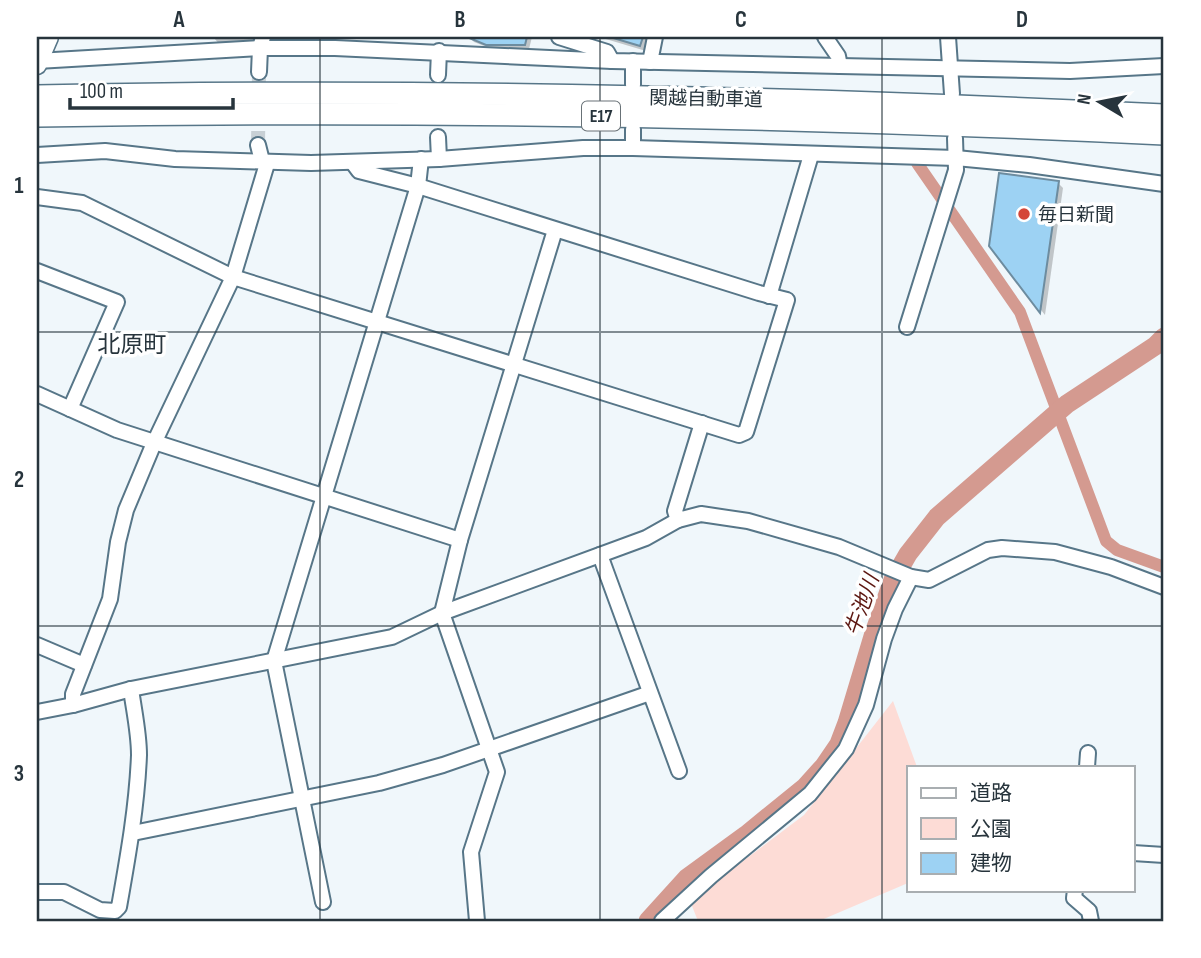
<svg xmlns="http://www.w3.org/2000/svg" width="1201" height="958" font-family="'Sofia Sans Condensed','Noto Sans JP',sans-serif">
<rect width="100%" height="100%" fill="#f0f7fb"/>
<polygon fill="#fddcd6" points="893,701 917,767 909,767 908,883 819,921 698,921 690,901 804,815"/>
<g fill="#0003">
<polygon points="213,37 269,37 267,43 223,48"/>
<polygon points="469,37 532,37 529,49 492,49 474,42"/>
<polygon points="599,37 651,37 646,51"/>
<polygon points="1058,183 1063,188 1045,315 991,246"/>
</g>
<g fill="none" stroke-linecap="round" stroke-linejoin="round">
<polyline stroke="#d49a90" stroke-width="12" points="917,163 1020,312 1106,541 1117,550 1164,567"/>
<polyline stroke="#d49a90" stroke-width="19" points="648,921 687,878 746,835 805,787 824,766 839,744 847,723 874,633 893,580 908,554 937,517 1067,404 1155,346 1164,337"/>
</g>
<g fill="#9dd2f3" stroke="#6d8c9f" stroke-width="2">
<polygon points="467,37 527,37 525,45 486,45"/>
<polygon points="610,37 643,37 640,46"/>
<polygon points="999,173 1059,181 1040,313 989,246"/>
</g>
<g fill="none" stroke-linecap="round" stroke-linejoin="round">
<polyline stroke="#c8d0d5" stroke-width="14" stroke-dasharray="14 7" stroke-linecap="butt" points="258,145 259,72"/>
<defs>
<g id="minor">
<polyline points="559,37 607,52 612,61"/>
<polyline points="825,37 838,56 840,66"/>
<polyline points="948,37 952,94"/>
<polyline points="37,61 260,48 335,48 612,61 840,66 1070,71 1164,66"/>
<polyline points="650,62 655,37"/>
<polyline points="259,72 260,48 263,37"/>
<polyline points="438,75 439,51"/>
<polyline points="633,85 633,61"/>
<polyline points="438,137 439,159"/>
<polyline points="633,148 633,129"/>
<polyline points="37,155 105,151 175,159 311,163 439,159 583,148 633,148 956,158 1029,165 1164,184"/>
<polyline points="37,197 82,203 233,277 739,435 746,432 787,300 759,293 418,186 359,171 353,163"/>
<polyline points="37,271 117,302 70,409"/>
<polyline points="769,296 811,155"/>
<polyline points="907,327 956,170 955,138"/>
<polyline points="37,394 117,430 460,540"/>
<polyline points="678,520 675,511 702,423"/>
<polyline points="600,555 679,771"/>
<polyline points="37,645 84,665"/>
<polyline points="73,705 73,694 110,599 118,542 126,510 154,443 233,277 266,167 262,161 258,145"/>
<polyline points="37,712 73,705 131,689 392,637 442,613 646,538 678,520 701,514 748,521 839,547 911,577 929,580 988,550 1002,548 1055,552 1111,567 1164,587"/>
<polyline points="1087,767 1088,753"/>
<polyline points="133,833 379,783 443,765 650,693"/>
<polyline points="1133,853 1164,855"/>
<polyline points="1075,890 1074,898 1089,911 1091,921"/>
<path d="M 37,892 L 64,892 L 100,910 L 115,911 L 119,907 C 128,856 137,806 139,755 C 139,733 134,711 131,689"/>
<polyline points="323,902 274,661 418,186 421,159"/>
<polyline points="477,921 471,852 497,772 442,613 460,540 555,230"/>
<polyline points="662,921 711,876 810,794 846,749 866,705 884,639 895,609 911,577"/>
</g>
<polyline id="major" points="37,65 49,37"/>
<g id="highway">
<path d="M 37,96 C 413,88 789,97 1164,115"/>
<path d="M 37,116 C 413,110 789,116 1164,134"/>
</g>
</defs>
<use href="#minor" stroke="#577688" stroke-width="18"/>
<use href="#major" stroke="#577688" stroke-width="21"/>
<use href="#highway" stroke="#577688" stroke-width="24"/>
<use href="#minor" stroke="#fff" stroke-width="14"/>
<use href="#major" stroke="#fff" stroke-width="18"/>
<use href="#highway" stroke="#fff" stroke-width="21"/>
</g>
<path fill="none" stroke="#27343c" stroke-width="2" stroke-opacity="0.55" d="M 320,37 L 320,921M 600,37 L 600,921M 882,37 L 882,921M 37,332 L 1164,332M 37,626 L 1164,626"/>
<circle fill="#d44638" stroke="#fff" stroke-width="2.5" cx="1024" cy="214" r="7"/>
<g text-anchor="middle" stroke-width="7" stroke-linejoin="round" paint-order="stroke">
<rect fill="#fff" stroke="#687176" stroke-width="2" x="582" y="101.5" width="38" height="29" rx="5"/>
<g font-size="18" font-weight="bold" fill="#27343c">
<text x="601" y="122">E17</text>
</g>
<g font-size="19" fill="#27343c" stroke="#fff">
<text transform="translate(706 98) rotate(1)" y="7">関越自動車道</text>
</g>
<g font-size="19" fill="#27343c" stroke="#fff" text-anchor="start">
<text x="1038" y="221">毎日新聞</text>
</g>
<g font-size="21" font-style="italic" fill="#5c1610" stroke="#fff">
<text transform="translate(862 605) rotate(-71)" y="7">牛池川</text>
</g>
<g font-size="23" fill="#27343c" stroke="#fff">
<text x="132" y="352">北原町</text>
</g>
</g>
<rect width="1201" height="958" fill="none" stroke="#ffffff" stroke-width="77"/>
<rect x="907" y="766" width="228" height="126" fill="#ffffff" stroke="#a9aeb1" stroke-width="2"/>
<rect x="921" y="788" width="35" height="10" fill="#ffffff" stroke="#a9aeb1" stroke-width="2"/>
<text x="970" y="800" font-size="21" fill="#27343c">道路</text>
<rect x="921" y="818" width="35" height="21" fill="#fddcd6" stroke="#a9aeb1" stroke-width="2"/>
<text x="970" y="836" font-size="21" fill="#27343c">公園</text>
<rect x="921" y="853" width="35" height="21" fill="#9dd2f3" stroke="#a9aeb1" stroke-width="2"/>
<text x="970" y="870" font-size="21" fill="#27343c">建物</text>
<g transform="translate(1100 102) rotate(280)" stroke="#ffffff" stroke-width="5" paint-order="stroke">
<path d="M0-5L12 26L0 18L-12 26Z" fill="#27343c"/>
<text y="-10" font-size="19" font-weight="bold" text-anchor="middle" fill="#27343c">N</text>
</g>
<path d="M70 98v10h163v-10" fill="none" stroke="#27343c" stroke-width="3.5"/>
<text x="80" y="98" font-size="21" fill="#27343c" stroke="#ffffff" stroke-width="5" paint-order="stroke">100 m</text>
<rect x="38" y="38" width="1124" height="882" fill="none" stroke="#27343c" stroke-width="2.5"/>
<g font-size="23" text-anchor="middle" font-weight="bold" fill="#27343c">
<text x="179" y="27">A</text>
<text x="460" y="27">B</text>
<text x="741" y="27">C</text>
<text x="1022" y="27">D</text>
<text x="19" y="193">1</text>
<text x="19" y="487">2</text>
<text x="19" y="781">3</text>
</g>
</svg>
